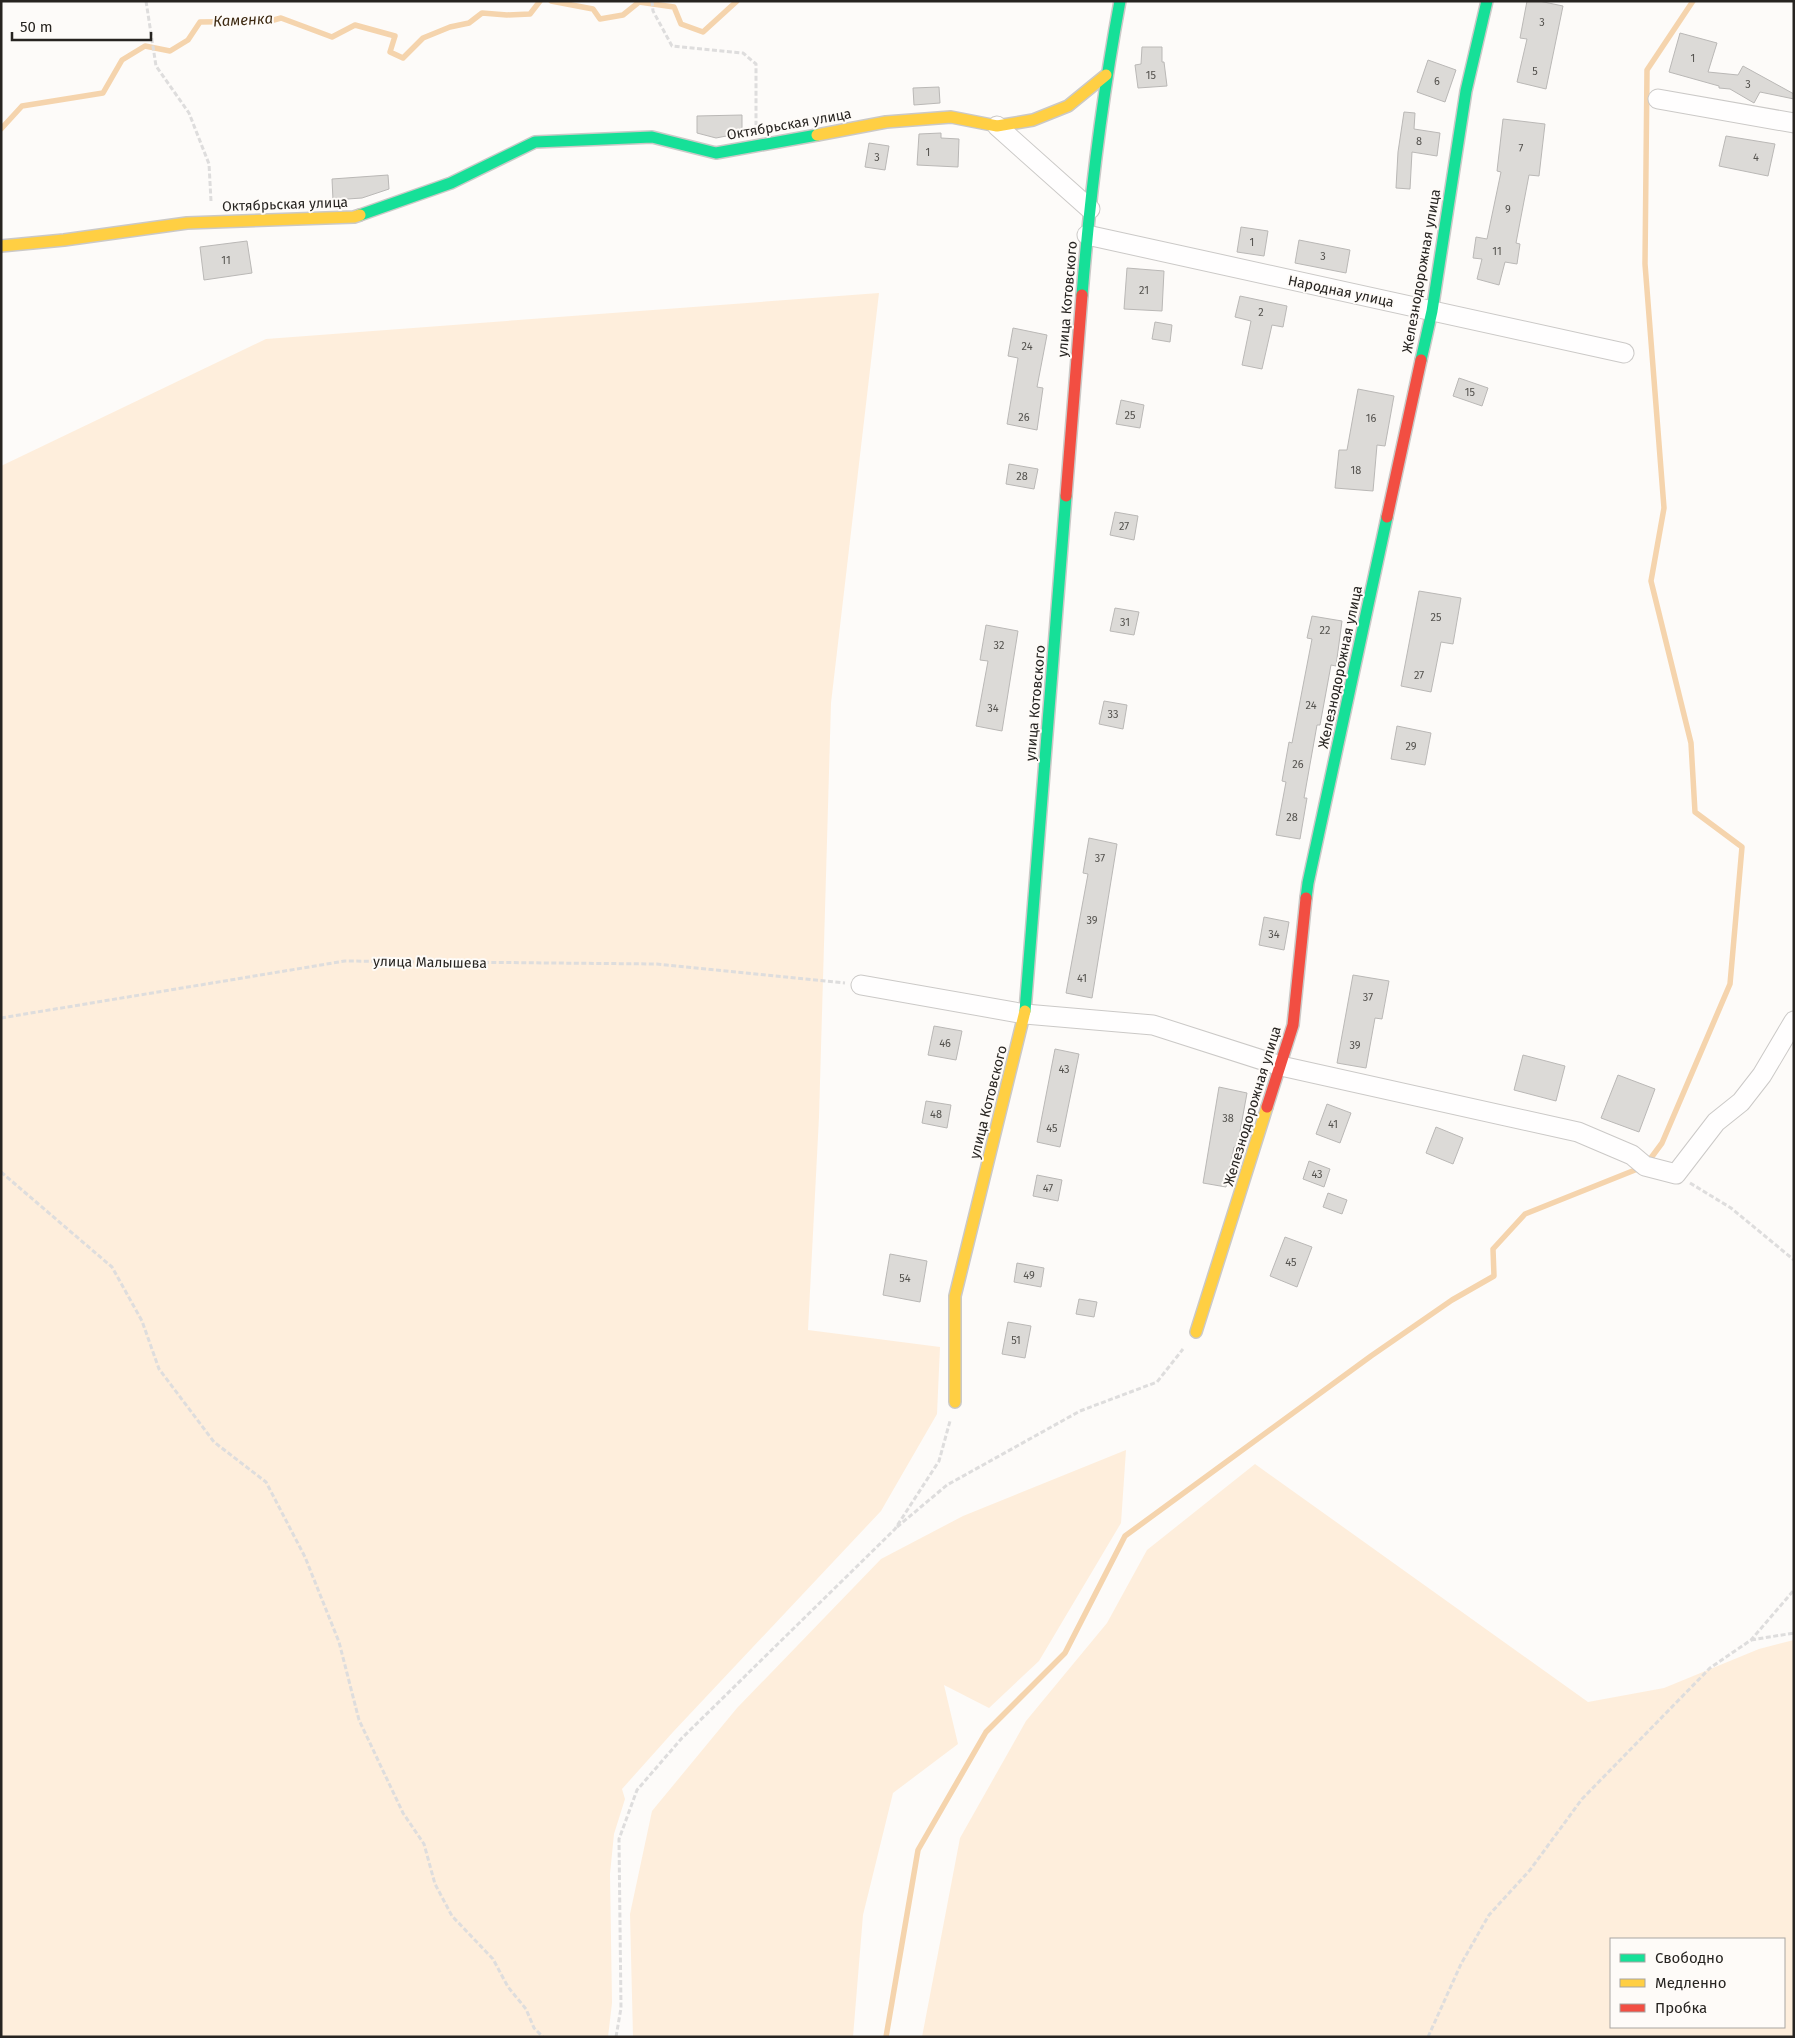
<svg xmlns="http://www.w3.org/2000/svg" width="1795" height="2038" font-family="'Fira Sans',sans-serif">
<rect width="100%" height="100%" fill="#fdfbf9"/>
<g fill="#feeedc" fill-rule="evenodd">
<polygon points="879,293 831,703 819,1117 808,1330 940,1347 937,1414 881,1511 673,1732 622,1789 625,1799 614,1834 610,1874 612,2003 608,2037 1,2037 1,466 266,339"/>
<polygon points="1126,1450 1121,1523 1039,1661 989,1708 944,1685 958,1744 893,1793 863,1915 853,2037 633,2037 630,1914 652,1811 737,1708 881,1559 963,1516"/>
<path d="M 1255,1464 L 1588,1702 L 1664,1688 L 1759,1649 L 1794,1640 L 1794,2037 L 922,2037 L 960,1838 L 1026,1721 L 1107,1623 L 1147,1550 ZM 1784,1939 L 1784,2027 L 1611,2027 L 1611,1939 Z"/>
</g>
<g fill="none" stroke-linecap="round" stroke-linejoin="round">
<g stroke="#f5d4ad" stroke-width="5.5">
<polyline points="551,1 593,9 600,19 623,15 639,2 674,7 681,24 703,32 737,1"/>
<polyline points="1,129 22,106 103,93 122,60 145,46 170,51 188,40 200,22 270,21 281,18 332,37 355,25 395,36 390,52 403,58 423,38 450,27 469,23 482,13 507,15 530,14 540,1"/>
<polyline points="886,2037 918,1850 986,1732 1065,1653 1125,1536 1371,1356 1452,1300 1494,1276 1493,1249 1525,1214 1645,1166 1662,1143 1730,984 1742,847 1695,812 1691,743 1651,581 1664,508 1645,264 1647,70 1693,1"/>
</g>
</g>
<g fill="#dcdad7" stroke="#bab8b6">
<polygon points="1527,1 1539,1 1563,6 1546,89 1517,82 1527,39 1520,38"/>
<polygon points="1680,33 1717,43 1708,72 1738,75 1743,66 1794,94 1794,99 1760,92 1754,103 1730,89 1719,88 1719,86 1669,72"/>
<polygon points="1142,47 1162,47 1162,62 1164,62 1167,86 1138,88 1135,65 1141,64"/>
<polygon points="1428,60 1456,70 1445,102 1417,92"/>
<polygon points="939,87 940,103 914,105 913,88"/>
<polygon points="1404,112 1415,113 1414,129 1440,133 1437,156 1412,152 1410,189 1396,188 1398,152"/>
<polygon points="742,115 742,133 716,138 697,133 697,116"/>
<polygon points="1503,119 1545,124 1539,176 1529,175 1516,243 1520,244 1517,264 1505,262 1499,285 1477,279 1482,259 1473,258 1476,237 1487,239 1501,172 1497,171"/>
<polygon points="941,133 941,138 959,139 958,167 917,165 919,134"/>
<polygon points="1726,136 1775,144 1768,176 1719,166"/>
<polygon points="869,143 889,146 885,170 865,167"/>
<polygon points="388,175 389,189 362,198 333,200 332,179"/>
<polygon points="1241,227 1268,231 1264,256 1237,252"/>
<polygon points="1299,240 1350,250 1346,273 1295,263"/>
<polygon points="247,241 252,273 204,280 200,247"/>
<polygon points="1127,268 1164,271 1162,311 1124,309"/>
<polygon points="1240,296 1287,306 1283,327 1272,325 1262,369 1242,365 1251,321 1235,317"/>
<polygon points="1155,322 1172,325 1170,342 1152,339"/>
<polygon points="1013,328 1047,335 1037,387 1043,388 1037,430 1007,424 1018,358 1008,356"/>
<polygon points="1459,378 1488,388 1482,406 1453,396"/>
<polygon points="1358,389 1394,396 1385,446 1377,445 1373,491 1335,488 1339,450 1347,450"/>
<polygon points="1121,400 1144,405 1140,428 1116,424"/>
<polygon points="1009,464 1038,469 1034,489 1006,484"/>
<polygon points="1115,512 1138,516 1134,540 1110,535"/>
<polygon points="1419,591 1461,598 1453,644 1441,642 1431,692 1401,686"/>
<polygon points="1115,608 1139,612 1134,635 1110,631"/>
<polygon points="1312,616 1342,621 1336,666 1331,665 1320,725 1317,725 1304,798 1307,798 1300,839 1276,835 1286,782 1282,781 1289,742 1292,743 1312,639 1307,638"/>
<polygon points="986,625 1018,631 1002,731 976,726 988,661 980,660"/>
<polygon points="1104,701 1127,705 1123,729 1099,724"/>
<polygon points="1397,726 1431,733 1425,765 1391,759"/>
<polygon points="1089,838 1117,844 1092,998 1066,993 1088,874 1083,873"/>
<polygon points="1264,917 1289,922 1284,950 1259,945"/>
<polygon points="1353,975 1389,981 1382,1019 1375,1018 1366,1068 1337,1063"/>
<polygon points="934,1026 962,1031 956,1060 928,1055"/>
<polygon points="1055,1049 1079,1054 1060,1147 1037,1142"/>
<polygon points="1523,1055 1565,1066 1556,1101 1514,1090"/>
<polygon points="1618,1075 1655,1089 1639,1132 1601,1118"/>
<polygon points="1219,1087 1247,1093 1237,1148 1234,1147 1226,1187 1203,1183"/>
<polygon points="926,1101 951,1105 947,1128 922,1123"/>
<polygon points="1327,1104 1351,1113 1340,1143 1316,1134"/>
<polygon points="1436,1127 1463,1138 1453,1164 1426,1153"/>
<polygon points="1309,1161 1330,1169 1324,1187 1303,1179"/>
<polygon points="1037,1175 1062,1180 1058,1201 1033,1196"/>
<polygon points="1328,1193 1347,1200 1342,1214 1323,1207"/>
<polygon points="1285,1237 1312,1247 1297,1287 1270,1276"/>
<polygon points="890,1254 927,1261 920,1302 883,1295"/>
<polygon points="1017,1263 1044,1268 1041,1287 1014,1282"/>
<polygon points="1079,1299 1097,1302 1094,1317 1076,1314"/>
<polygon points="1008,1322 1031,1326 1025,1358 1002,1354"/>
</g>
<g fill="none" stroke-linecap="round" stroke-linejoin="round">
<defs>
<g id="street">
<polyline points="1658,99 1794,123"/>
<polyline points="997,126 1090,209"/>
<polyline points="1087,235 1624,353"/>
<polyline points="861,985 1025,1014 1153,1025 1281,1066 1578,1132 1632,1155 1645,1166 1676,1174 1716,1122 1741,1102 1762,1075 1794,1021"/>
</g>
<g id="fast">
<polyline points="360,215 451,183 535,142 652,137 716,153 817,135"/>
<path d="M 1082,295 C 1090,196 1102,98 1120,1"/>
<polyline points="1421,360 1432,311 1466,91 1487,1"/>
<polyline points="1306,898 1308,883 1387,517"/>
<polyline points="1025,1011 1066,496"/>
</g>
<g id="slow">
<polyline points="817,135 886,122 951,117 997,126 1033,120 1068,106 1106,75"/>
<polyline points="1,246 64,240 187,223 354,217 360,215"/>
<polyline points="1196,1332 1267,1107"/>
<polyline points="955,1402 955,1296 1025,1011"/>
</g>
<g id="jam">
<polyline points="1066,496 1082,295"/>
<polyline points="1387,517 1421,360"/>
<polyline points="1267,1107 1293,1025 1306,898"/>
</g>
</defs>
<use href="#street" stroke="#cbc9c7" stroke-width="21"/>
<use href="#fast" stroke="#cbc9c7" stroke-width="14"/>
<use href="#slow" stroke="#cbc9c7" stroke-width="14"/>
<use href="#jam" stroke="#cbc9c7" stroke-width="14"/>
<g stroke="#dedddd" stroke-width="3" stroke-dasharray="5 2.5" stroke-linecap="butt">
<polyline points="146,1 156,66 189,113 209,164 211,201"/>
<polyline points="652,1 653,11 672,46 743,53 756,64 756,125"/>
<polyline points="1,1018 345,961 657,964 845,983"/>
<polyline points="1,1172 112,1267 142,1321 159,1369 214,1442 266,1482 305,1557 339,1642 359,1720 403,1813 424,1844 435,1884 452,1916 493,1959 508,1987 526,2009 534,2028 543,2037"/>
<polyline points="1690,1183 1731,1208 1794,1260"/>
<polyline points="897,1527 947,1485 1080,1411 1157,1382 1183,1349"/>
<polyline points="1751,1640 1794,1633"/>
<polyline points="616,2037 621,2008 619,1839 637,1790 682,1738 895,1529 939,1461 950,1421"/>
<polyline points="1428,2037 1461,1964 1489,1915 1530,1870 1582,1799 1710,1668 1751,1640 1794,1590"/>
</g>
<use href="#street" stroke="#fffefe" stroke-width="19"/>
<use href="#fast" stroke="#16e098" stroke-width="11"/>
<use href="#slow" stroke="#ffcf43" stroke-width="11"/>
<use href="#jam" stroke="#f24e42" stroke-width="11"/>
</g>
<g text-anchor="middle" stroke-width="4" stroke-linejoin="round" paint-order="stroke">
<g font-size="11" fill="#54524e">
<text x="1542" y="26">3</text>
<text x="1693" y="62">1</text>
<text x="1535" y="75">5</text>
<text x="1151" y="79">15</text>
<text x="1437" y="85">6</text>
<text x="1748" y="88">3</text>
<text x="1419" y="145">8</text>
<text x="1521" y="152">7</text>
<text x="928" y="156">1</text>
<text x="877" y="161">3</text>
<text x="1756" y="161">4</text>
<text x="1508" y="213">9</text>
<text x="1252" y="246">1</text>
<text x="1497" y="255">11</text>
<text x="1323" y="260">3</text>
<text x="226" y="264">11</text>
<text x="1144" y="294">21</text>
<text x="1261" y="316">2</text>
<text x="1027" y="350">24</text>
<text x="1470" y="396">15</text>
<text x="1130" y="419">25</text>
<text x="1024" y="421">26</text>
<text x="1371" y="422">16</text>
<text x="1356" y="474">18</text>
<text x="1022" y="480">28</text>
<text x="1124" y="530">27</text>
<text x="1436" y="621">25</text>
<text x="1125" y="626">31</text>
<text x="1325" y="634">22</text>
<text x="999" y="649">32</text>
<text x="1419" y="679">27</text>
<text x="1311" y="709">24</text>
<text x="993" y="712">34</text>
<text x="1113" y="718">33</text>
<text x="1411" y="750">29</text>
<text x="1298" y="768">26</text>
<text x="1292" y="821">28</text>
<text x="1100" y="862">37</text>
<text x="1092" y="924">39</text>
<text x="1274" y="938">34</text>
<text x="1082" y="982">41</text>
<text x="1368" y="1001">37</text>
<text x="945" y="1047">46</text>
<text x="1355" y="1049">39</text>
<text x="1064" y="1073">43</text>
<text x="936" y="1118">48</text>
<text x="1228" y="1122">38</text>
<text x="1333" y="1128">41</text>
<text x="1052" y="1132">45</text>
<text x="1317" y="1178">43</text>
<text x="1048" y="1192">47</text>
<text x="1291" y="1266">45</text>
<text x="1029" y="1279">49</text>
<text x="905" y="1282">54</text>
<text x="1016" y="1344">51</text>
</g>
<g font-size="14" fill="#272421" stroke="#fefbf8">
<text transform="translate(789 124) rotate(-10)" y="5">Октябрьская улица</text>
<text transform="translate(285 204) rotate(-2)" y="5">Октябрьская улица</text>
<text transform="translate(1421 271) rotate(-80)" y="5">Железнодорожная улица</text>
<text transform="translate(1341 291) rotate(12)" y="5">Народная улица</text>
<text transform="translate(1067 299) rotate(-85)" y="5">улица Котовского</text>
<text transform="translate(1340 667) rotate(-78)" y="5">Железнодорожная улица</text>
<text transform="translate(1035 703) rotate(-85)" y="5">улица Котовского</text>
<text transform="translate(430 962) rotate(1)" y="5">улица Малышева</text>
<text transform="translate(988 1102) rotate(-76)" y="5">улица Котовского</text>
<text transform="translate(1252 1106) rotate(-73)" y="5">Железнодорожная улица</text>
</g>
<g font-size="15" font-style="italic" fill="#3e2a12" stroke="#fefbf8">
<text transform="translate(243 20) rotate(-3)" y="5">Каменка</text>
</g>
</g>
<rect width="1795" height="2038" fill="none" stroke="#272421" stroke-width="5"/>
<rect x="1610" y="1938" width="175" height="90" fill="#fefbf8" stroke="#a8a5a2"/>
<rect x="1620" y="1954" width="25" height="8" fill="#16e098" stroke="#a8a5a2"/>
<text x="1655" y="1963" font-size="15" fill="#272421">Свободно</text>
<rect x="1620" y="1979" width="25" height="8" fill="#ffcf43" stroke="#a8a5a2"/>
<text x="1655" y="1988" font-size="15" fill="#272421">Медленно</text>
<rect x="1620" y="2004" width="25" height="8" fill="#f24e42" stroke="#a8a5a2"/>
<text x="1655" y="2013" font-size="15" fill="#272421">Пробка</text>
<path d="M12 32v8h139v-8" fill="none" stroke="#272421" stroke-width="2.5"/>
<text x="20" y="32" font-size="15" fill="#272421" stroke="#fefbf8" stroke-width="4" paint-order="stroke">50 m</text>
</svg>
